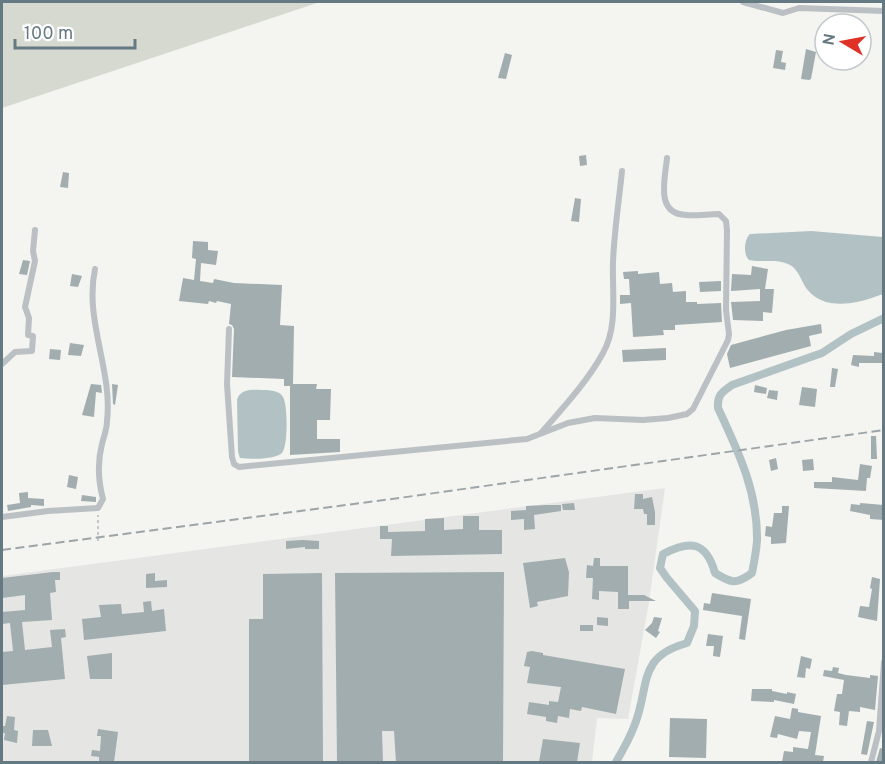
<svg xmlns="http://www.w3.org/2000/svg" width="885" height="764" font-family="Overpass,sans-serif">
<rect width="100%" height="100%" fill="#f4f4f0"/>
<polygon fill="#e5e5e4" points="665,488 649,602 628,719 597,718 592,762 2,762 2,576"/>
<polygon fill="#d5d9d0" points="2,2 320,2 2,108"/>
<g fill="#b2c2c4">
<path d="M 811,231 L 883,237 L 883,294 C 859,303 825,313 806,288 C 801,280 798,269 790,265 C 777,258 763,263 749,260 C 743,254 744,240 750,234 Z"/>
<path d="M 267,390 C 273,391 280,391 283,397 C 288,405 288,446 282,453 C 274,460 251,459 240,458 L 238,452 L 237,400 C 240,387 256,390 267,390 Z"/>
</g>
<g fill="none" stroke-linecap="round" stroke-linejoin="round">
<path stroke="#b2c2c4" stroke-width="8" d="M 616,762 C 623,750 630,738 635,724 C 650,685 637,657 687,643 L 694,626 L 695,611 L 667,578 L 660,568 L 663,554 C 690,540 706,541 715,573 C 731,583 736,585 752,573 C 754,563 756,552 757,541 C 758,492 738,451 718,408 C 717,395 722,392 732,385 L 822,353 L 851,334 L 884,318"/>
</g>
<g fill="#a2adb0">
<polygon points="806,49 816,52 811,79 809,80 801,79"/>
<polygon points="776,50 783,51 781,62 786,63 785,70 773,68"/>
<polygon points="505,53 512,55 506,79 498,78"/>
<polygon points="586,155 587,165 580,166 579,156"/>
<polygon points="63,172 69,173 68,188 60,187"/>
<polygon points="575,198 581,199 579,222 571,221"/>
<polygon points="193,241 208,242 208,250 218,251 216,265 201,263 200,281 213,283 214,279 234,283 282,285 280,325 294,326 293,384 317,384 316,389 331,389 330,420 317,420 317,439 340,439 340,452 290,455 290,386 284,386 284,379 232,377 234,329 232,325 229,324 231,304 217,301 216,303 209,301 208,304 179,301 183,278 194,280 196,259 192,258"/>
<polygon points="23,260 30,261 27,275 19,274"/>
<polygon points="752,266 768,269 765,289 774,289 772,313 763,312 763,321 733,320 731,302 760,301 760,289 731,291 732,274 751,275"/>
<polygon points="638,271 638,274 659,272 660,284 672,283 673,292 686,291 686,302 697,302 697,304 721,303 722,322 675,325 675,330 663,330 664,335 633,337 631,303 620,304 620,295 630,295 629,279 624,279 623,272"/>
<polygon points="72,274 82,276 78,287 70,286"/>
<polygon points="721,281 721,291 700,292 699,282"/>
<polygon points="821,324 822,333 809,336 811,346 730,368 727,354 731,345 786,330"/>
<polygon points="70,343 84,345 81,356 68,355"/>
<polygon points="666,348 666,360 623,362 622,350"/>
<polygon points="50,349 61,350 60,360 49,359"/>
<polygon points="874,352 883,353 882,363 859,363 859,367 851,365 853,355 874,356"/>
<polygon points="832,368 838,369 835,387 830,387"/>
<polygon points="91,384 101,385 102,393 96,392 94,417 82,415"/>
<polygon points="112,384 118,385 115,405 113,404"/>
<polygon points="755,385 767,388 766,394 754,392"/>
<polygon points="802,387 817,389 815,407 799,405"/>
<polygon points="769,390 778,391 777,400 767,398"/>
<polygon points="871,436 876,436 877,459 871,459"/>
<polygon points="776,458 778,469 771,471 769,460"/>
<polygon points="813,459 814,470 803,471 802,460"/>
<polygon points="860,464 872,466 870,478 867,478 866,491 814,488 814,482 832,482 832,477 858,480"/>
<polygon points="69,475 78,477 76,489 67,487"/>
<polygon points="28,492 28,498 44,499 44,506 31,505 31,507 8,511 7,505 20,503 19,493"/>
<polygon points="635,494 643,494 643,499 652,497 655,512 655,525 647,525 647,514 644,514 643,509 634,509"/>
<polygon points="82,495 96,497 96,502 81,501"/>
<polygon points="574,503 575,510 563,510 562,504"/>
<polygon points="860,503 884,505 884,520 870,519 870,515 850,511 851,504 860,505"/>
<polygon points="547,505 561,505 561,511 534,515 535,529 524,530 524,519 511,520 511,511 526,510 526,506"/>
<polygon points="782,506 789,506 786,543 771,544 771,537 765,536 766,526 772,527 774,513 782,513"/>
<polygon points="463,516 479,516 479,530 502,530 502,554 391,556 392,539 380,539 380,526 388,526 388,532 425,531 425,519 444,518 444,530 463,529"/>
<polygon points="303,540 319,541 319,549 305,549 305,547 286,549 286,541"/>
<polygon points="565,558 569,572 568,596 537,602 538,606 530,608 523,563"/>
<polygon points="594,558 600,558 600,566 628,566 628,595 644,595 656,601 629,601 629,609 618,609 618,592 599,591 599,600 592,599 593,578 586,578 587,565 593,566"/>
<polygon points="53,572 60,572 60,580 55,580 56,592 50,593 52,620 22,622 25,650 52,647 50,630 65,629 66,637 61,638 65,679 2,685 2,652 13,651 10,623 2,624 2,612 25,610 25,595 2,598 2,578"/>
<polygon points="504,572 503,762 396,762 394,731 382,731 383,762 337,762 335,573"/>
<polygon points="155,573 155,581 167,580 167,587 146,588 146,574"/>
<polygon points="322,573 323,762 249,762 249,619 263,619 263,574"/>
<polygon points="872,577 880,579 877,621 858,617 860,606 869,607 872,589 870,588"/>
<polygon points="712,593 751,599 745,640 739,639 742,616 703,610 704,603 710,604"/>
<polygon points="151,601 152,611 164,609 166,631 84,640 82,619 101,617 99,605 121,604 122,614 144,612 143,602"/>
<polygon points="597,617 608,618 608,626 597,625"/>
<polygon points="654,617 662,618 658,631 660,632 656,638 645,630 652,623"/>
<rect x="580" y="625" width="13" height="6"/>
<polygon points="708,634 723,636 720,657 713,656 714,646 706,646"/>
<polygon points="532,651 543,653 543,655 625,669 616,714 582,707 581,711 570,709 569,718 558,716 557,723 546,721 546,717 527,714 529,702 549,705 549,701 558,702 561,687 527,683 530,667 524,666 527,652"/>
<polygon points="112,653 112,679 90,679 87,656"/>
<polygon points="801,656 812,659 810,669 806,668 805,678 797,677"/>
<polygon points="833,667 839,668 838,673 846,675 870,678 870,675 878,676 875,710 860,707 860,712 849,711 847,726 839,725 840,712 834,711 837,694 842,694 844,680 823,676 824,670 832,671"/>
<polygon points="752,689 772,689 772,691 787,694 787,692 796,694 794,704 774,700 774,702 751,701"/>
<polygon points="792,708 798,709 798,712 821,716 815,755 824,756 823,762 782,762 784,751 793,752 793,747 808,749 811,732 799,731 797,739 778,734 777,738 770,737 775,716 790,719"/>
<polygon points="7,716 15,717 14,730 18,731 17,743 4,740 5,733 2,733 2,726 5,726"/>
<polygon points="670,718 707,719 706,758 669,757"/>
<polygon points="867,721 874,722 867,755 861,754"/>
<polygon points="98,729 118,732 114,762 99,761 99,757 91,756 92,750 100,751 101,736 97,736"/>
<polygon points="33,730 48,730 52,746 32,746"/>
<polygon points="543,739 580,743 577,762 539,762"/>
<polygon points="880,748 884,749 884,762 876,762"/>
</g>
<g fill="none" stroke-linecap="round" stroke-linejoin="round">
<polyline stroke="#b5b9bb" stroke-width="1.5" stroke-dasharray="3 3" stroke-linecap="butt" points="98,541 98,515"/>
<g stroke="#bac0c3" stroke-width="6">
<polyline points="743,2 783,13 799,8 884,11"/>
<path d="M 229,329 L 227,384 L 232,457 L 234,464 L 239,467 L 527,439 L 568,423 L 595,418 L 643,420 L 668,418 L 687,414 L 693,409 L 728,340 L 729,334 L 726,310 L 727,230 L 726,221 L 719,214 C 708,214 697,216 686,215 C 655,214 665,179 667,158"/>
<polyline points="2,364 15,352 32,351 33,336 28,335 29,318 25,307 35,261 33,251 35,230"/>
<path d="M 541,433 C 561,410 588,381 603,353 C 618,327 612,292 613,263 C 614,232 619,201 622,171"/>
<path d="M 2,517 L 48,511 L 98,508 L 103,499 C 98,480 97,463 102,444 C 104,436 107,429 107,421 C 113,370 84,321 95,269"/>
<polyline points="871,762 879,731 884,662"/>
</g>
<polyline stroke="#9ca5a8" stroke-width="2" stroke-dasharray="9 4.5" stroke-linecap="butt" points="2,550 392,499 884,430"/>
</g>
<rect width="885" height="764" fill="none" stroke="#647981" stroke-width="6"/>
<g transform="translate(843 42) rotate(280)"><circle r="28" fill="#ffffff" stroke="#c1c9cd" stroke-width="1.5"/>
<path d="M0-4.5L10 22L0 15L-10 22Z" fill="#df3126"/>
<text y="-9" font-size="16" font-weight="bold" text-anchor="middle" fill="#647981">N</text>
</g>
<path d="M15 39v9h120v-9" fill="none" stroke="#647981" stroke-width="3"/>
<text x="24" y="39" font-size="18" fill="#647981" stroke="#ffffff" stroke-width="4.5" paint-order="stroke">100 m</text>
</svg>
